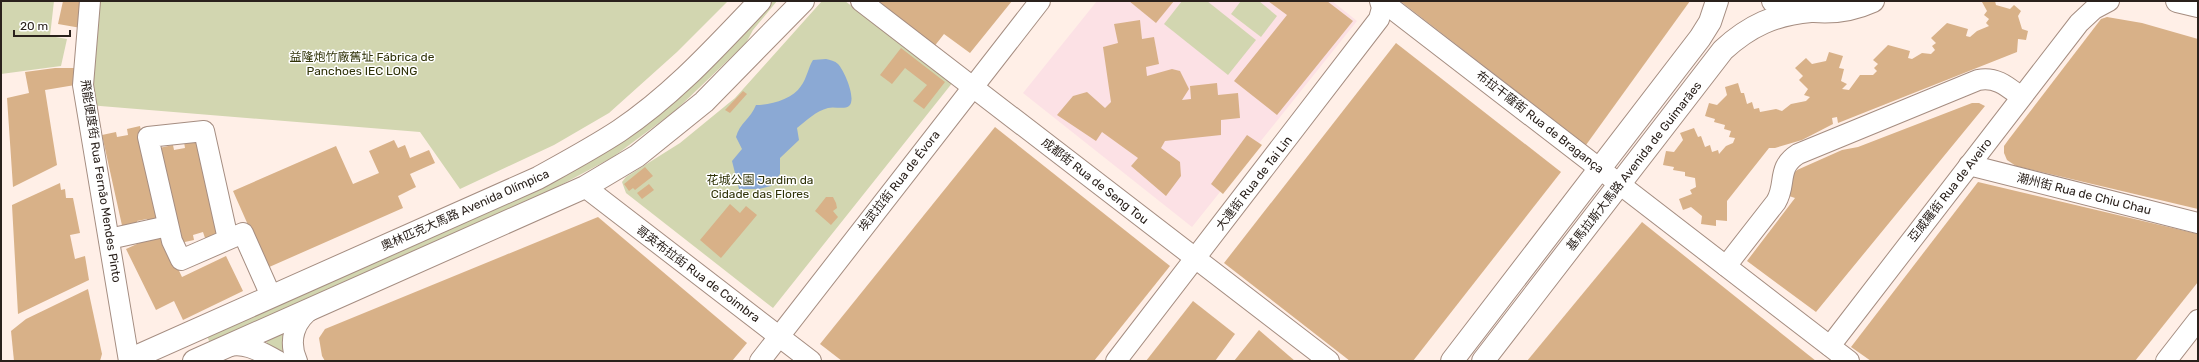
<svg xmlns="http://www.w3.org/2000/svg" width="2199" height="362" font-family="Rubik,'Noto Sans SC',sans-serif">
<rect width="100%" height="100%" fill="#ffefe7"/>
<polygon fill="#fce1e5" points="1097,1 1332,1 1357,21 1192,227 1023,93"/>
<g fill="#d2d6b0">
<polygon points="1,1 54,1 50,36 67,39 61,66 1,74"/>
<polygon points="94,1 728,1 677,52 609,113 554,145 460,189 420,132 88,105"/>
<polygon points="771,1 777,1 753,30 746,43 675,111 613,157 546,193 210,343 207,336 393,250 702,73"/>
<polygon points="822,1 845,1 953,82 773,308 626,193 622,182 626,177 680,143 735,98"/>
<polygon points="1182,1 1207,1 1256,40 1228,75 1164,24"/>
<polygon points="1241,1 1259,1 1277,16 1261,37 1231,14"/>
<polygon points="280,333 286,335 292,361 266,345 268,339"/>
</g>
<path fill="#8ba9d4" d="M 826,59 C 830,60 835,61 838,64 C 844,70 857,99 849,106 C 844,110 834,106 828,108 C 816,111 807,120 797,128 L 799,140 L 780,158 L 780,174 L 771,186 L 759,189 L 739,189 L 732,161 L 742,149 L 736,137 C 739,124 751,118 756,105 C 771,105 793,99 801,86 C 807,78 808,68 813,60 Z"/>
<g fill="#d8b188">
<polygon points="63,1 82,1 81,28 58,24"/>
<polygon points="873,1 1012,1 970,53 944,34 933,48"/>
<polygon points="1129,1 1174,1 1156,23"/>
<polygon points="1268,1 1327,1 1353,21 1277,115 1234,81 1287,15"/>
<polygon points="1400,1 1690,1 1586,145"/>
<polygon points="1987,1 1995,1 1996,5 2010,9 2014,5 2021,11 2018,16 2022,29 2028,31 2026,40 2018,39 2017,52 1838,123 1837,117 1832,118 1833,124 1802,140 1775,148 1769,148 1727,201 1727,221 1716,220 1716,226 1701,224 1702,216 1691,207 1683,210 1679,199 1692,194 1690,190 1696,187 1695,178 1685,176 1685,172 1673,170 1674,167 1663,165 1666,151 1674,152 1683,140 1680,133 1694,128 1698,137 1701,136 1705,147 1710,145 1712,152 1718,150 1719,154 1726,146 1733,143 1735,138 1729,137 1731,131 1724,129 1725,125 1714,122 1715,119 1705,116 1709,103 1717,105 1727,95 1725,87 1738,83 1741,93 1744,93 1747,104 1752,102 1754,109 1759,108 1760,112 1776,109 1782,111 1791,104 1806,101 1810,97 1804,95 1808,89 1799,80 1803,76 1795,68 1806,58 1812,64 1826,61 1829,52 1843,56 1839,68 1844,69 1841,81 1847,84 1842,89 1849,90 1860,75 1873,75 1877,71 1874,68 1878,64 1873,60 1888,45 1910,51 1908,58 1912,59 1922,53 1931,54 1935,50 1932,46 1936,43 1931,38 1947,23 1968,29 1966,36 1970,37 1977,31 1989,26 1986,23 1989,19 1984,15 1987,11 1982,2"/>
<polygon points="2107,17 2142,23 2198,39 2198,209 2016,166 2007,160 2004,153 2004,146 2009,139 2101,19"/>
<polygon points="1140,20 1142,39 1154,37 1159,64 1146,67 1147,76 1172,69 1180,71 1189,89 1182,100 1191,99 1190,86 1217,83 1218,95 1238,93 1240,118 1221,120 1221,135 1165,141 1161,148 1180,162 1181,176 1166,196 1131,166 1138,158 1102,132 1096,141 1057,115 1073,96 1087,92 1105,108 1111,102 1103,47 1118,43 1114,24"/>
<polygon points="1396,43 1561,172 1413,361 1350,361 1224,263"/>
<polygon points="901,48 945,82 924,109 913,101 927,85 905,68 892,84 880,75"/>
<polygon points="55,68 76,68 75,85 45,90 57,165 13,187 7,98 29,93 25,72"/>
<polygon points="743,91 747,94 730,113 725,110"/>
<polygon points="1972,103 1979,103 1985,106 1816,312 1747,261 1795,198 1789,196 1791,177 1797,170 1842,150 1858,147"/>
<polygon points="140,126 161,222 148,225 147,219 137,221 138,227 123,230 102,135 116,132 117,137 128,135 127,129"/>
<polygon points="995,127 1170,266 1094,361 842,361 820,344"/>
<polygon points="1247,135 1262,145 1223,194 1211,184"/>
<polygon points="197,139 218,235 205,238 203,232 193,235 194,240 180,243 159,148 173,145 174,150 185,148 184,142"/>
<polygon points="394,140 398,148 405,145 410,158 429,150 435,163 410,174 416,187 398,196 403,208 267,268 233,191 336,146 353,184 379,173 369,151"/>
<polygon points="645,167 653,176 635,190 633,188 629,191 624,184"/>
<polygon points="1978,182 2198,234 2198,282 2135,361 1871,361 1851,347"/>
<polygon points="60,183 61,190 65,189 66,198 73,198 80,233 70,235 75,259 85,256 89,280 18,314 12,205"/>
<polygon points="649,184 654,190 642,199 637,193"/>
<polygon points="826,197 833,197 836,203 837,208 833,211 838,217 831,225 815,211"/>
<polygon points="730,204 740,213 746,206 757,215 721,258 700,240"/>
<polygon points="598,217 747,343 732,361 325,361 322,356 319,338 325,329"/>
<polygon points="1642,222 1816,361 1527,361"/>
<polygon points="161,233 182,277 226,256 243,291 183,320 174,301 156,310 126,249"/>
<polygon points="88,289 102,354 100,361 14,361 11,331 26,319"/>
<polygon points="1193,301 1235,334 1215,361 1146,361"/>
<polygon points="1259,330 1295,361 1234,361"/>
</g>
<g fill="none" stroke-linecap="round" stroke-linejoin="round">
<defs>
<g id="street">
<polyline points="90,1 83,85 129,361"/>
<polyline points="861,1 1329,361"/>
<polyline points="1382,1 1849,361"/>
<polyline points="1969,165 2198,223"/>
<polyline points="585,187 811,361"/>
<polyline points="109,239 168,226"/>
<polyline points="228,239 204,131 148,137 172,241 181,260 243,233 271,296"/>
<path d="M 1726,266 L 1776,202 C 1787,184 1776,168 1798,154 L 1978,80 C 1996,76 2008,87 2021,97"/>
<polyline points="1830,346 2079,23 2094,9 2109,1"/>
<path d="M 226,347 C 245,341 261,352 278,361"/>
<path d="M 297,361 C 288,341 294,320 313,308"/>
<polyline points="760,361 1040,1"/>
<polyline points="1116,361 1379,19 1382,8 1380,1"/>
<polyline points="2166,361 2198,320"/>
</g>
<g id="secondary">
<polyline points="2177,1 2198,6"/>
<polyline points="1452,361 1700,38 1710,22 1717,1"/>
<path d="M 1483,361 L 1723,50 C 1749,26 1775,14 1811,11"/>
</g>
<g id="primary">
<path d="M 1773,1 C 1806,14 1840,16 1873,1"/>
<path d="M 133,361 L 140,355 L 538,178 C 565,163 593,148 619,131 C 673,95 716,47 760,1"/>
<polyline points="194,361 585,187 637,156 704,102 803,1"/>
</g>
</defs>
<use href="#street" stroke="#a58d81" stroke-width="22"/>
<use href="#secondary" stroke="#a58d81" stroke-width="24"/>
<use href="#primary" stroke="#a58d81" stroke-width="24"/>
<use href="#street" stroke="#fff" stroke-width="20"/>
<use href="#secondary" stroke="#fff" stroke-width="22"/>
<use href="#primary" stroke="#fff" stroke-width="22"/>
</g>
<g text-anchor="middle" stroke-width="3" stroke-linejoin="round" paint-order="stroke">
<g font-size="12" fill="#2f3207" stroke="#fff">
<text x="362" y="61">益隆炮竹廠舊址 Fábrica de<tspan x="362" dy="14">Panchoes IEC LONG</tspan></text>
<text x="760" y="184">花城公園 Jardim da<tspan x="760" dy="14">Cidade das Flores</tspan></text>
</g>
<g font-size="12" fill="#2a211c" stroke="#fff">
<text transform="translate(1540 122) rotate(38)" y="4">布拉干薩街 Rua de Bragança</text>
<text transform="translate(1634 166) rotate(-52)" y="4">基馬拉斯大馬路 Avenida de Guimarães</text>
<text transform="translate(101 181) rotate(81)" y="4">飛能便度街 Rua Fernão Mendes Pinto</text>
<text transform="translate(899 181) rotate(-52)" y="4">埃武拉街 Rua de Évora</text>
<text transform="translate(1095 181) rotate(38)" y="4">成都街 Rua de Seng Tou</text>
<text transform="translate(1254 183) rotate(-52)" y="4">大連街 Rua de Tai Lin</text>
<text transform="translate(1950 190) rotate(-52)" y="4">亞威羅街 Rua de Aveiro</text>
<text transform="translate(2084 194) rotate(14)" y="4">潮州街 Rua de Chiu Chau</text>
<text transform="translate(465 210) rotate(-24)" y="4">奧林匹克大馬路 Avenida Olímpica</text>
<text transform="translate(698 274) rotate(37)" y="4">哥英布拉街 Rua de Coimbra</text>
</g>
</g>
<rect width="2199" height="362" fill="none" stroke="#2a211c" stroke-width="4"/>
<path d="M14 30v6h56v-6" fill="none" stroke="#2a211c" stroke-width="2"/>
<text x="20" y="30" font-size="12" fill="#2a211c" stroke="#ffffff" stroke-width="3" paint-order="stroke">20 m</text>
</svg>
